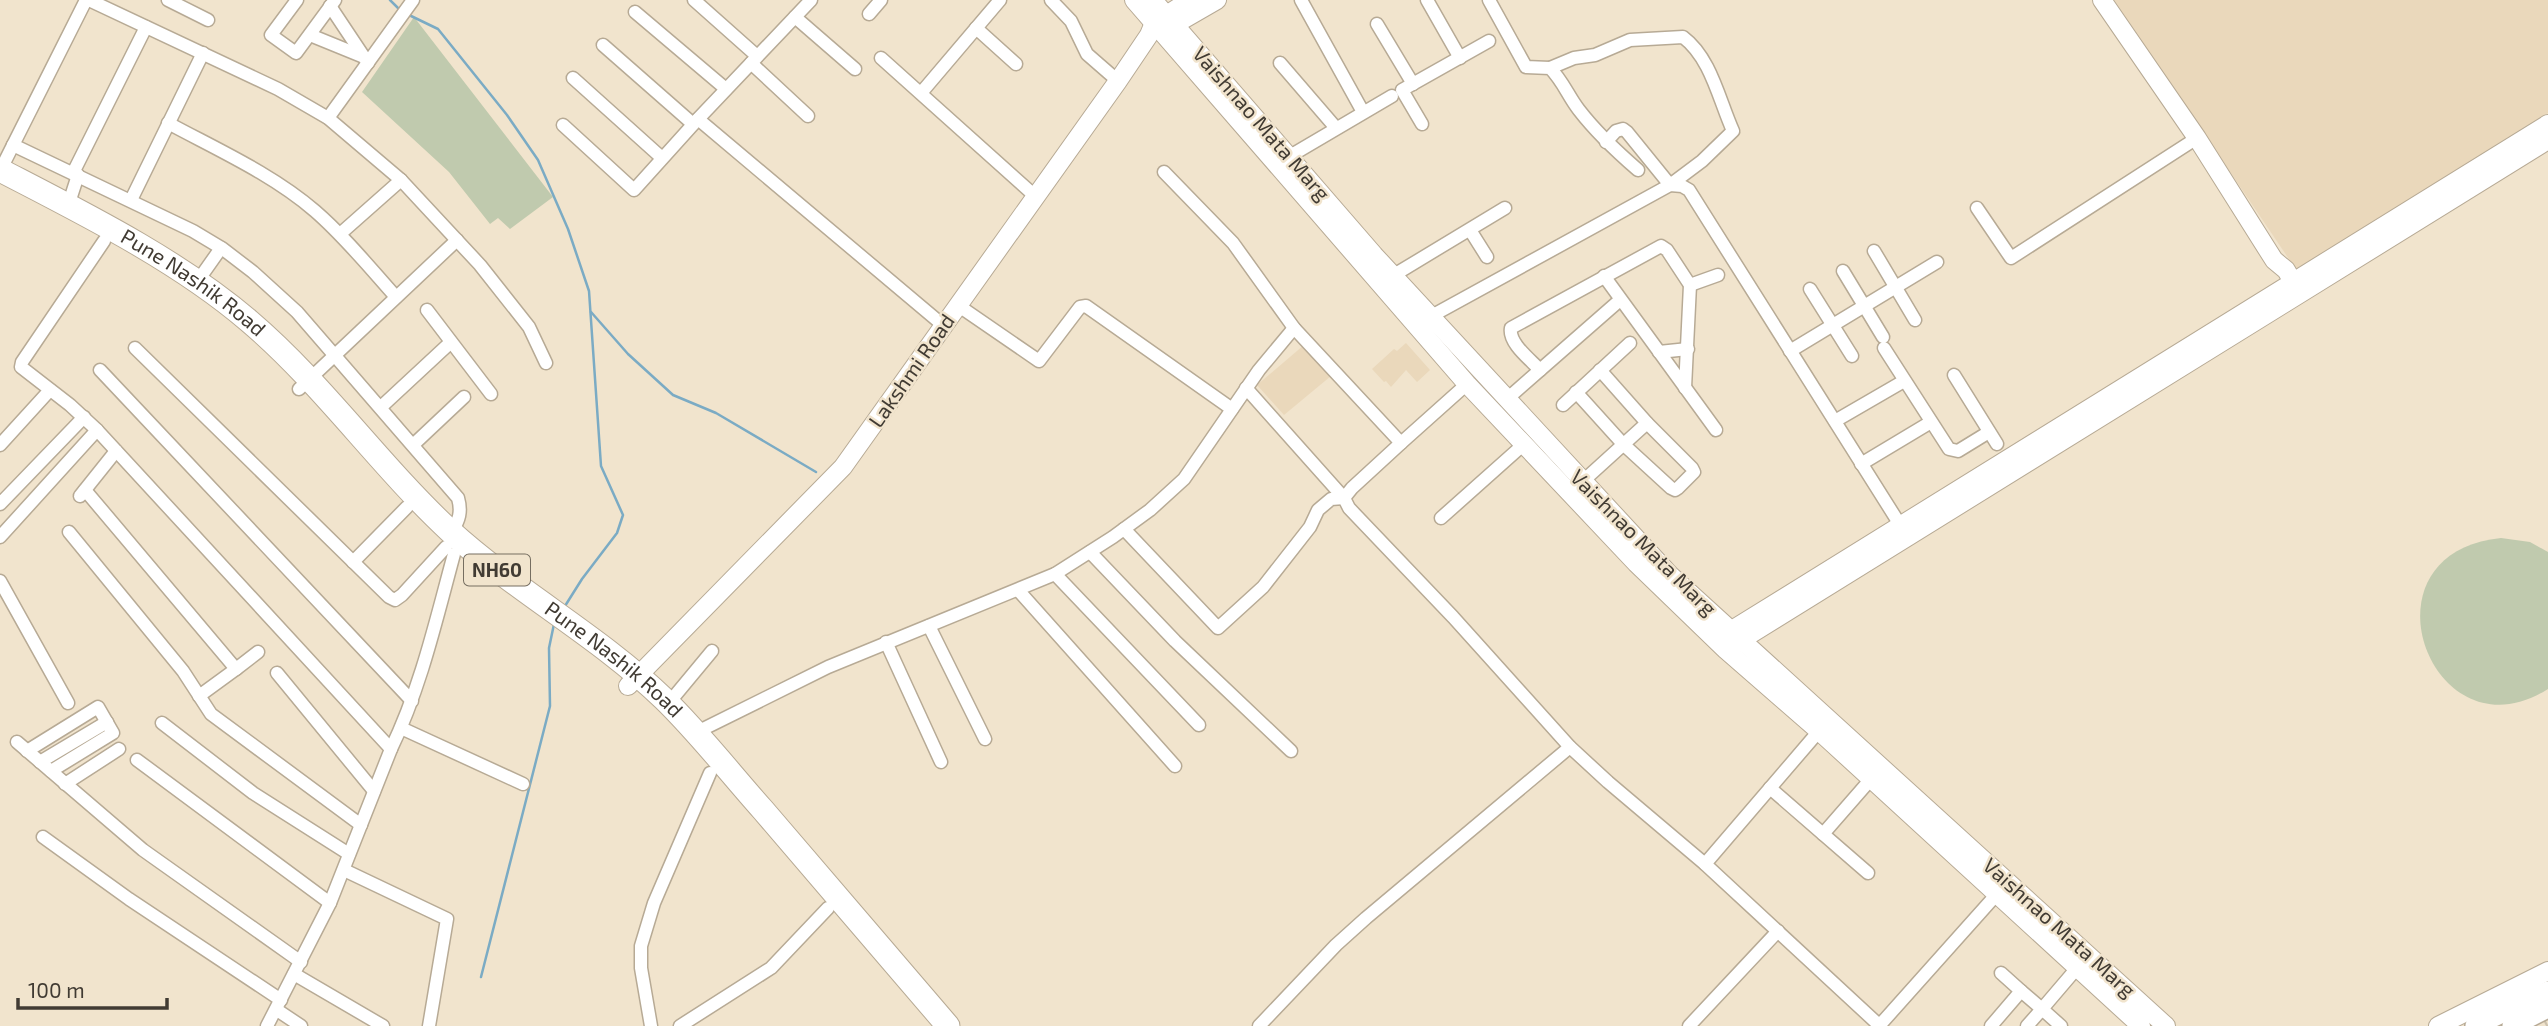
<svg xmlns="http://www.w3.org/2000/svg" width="2548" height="1026" font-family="'Exo 2',sans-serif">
<rect width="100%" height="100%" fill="#f1e4cd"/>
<g fill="#ead8bb">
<polygon points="2114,0 2548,0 2548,113 2297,271"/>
<polygon points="1406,343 1430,370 1417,382 1406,370 1391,387 1386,381 1384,382 1372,369 1394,349 1397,351"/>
<polygon points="1304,345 1331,376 1284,415 1257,385"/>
</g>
<g fill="#c0caae">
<polygon points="414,17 553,197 510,229 498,218 490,224 449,172 362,92"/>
<path d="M 2501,538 L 2530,542 L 2548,552 L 2548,689 C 2432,763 2353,553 2501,538 Z"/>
</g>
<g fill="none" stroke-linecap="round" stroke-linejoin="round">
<g stroke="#7babc4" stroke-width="2.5">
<polyline points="390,0 400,10"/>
<polyline points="409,15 438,29 507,115 538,160 568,229 589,291 601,466 623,515 617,533 582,579 565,606"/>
<polyline points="591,312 628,354 673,395 716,413 816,472"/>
<polyline points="481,977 550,706 549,648 554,624"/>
</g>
<polyline stroke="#cec2ae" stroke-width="18" stroke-dasharray="18 9" stroke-linecap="butt" points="2546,1026 2548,1025"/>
<defs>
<g id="street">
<polyline points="89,0 278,89 328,118 401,180 480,265 529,327 546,363"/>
<polyline points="168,0 208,20"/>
<polyline points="297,0 271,35 296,53 335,0"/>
<polyline points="694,0 757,56"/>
<polyline points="1051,0 1071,21 1087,54 1118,81"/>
<polyline points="1301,0 1363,112"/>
<polyline points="1427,0 1460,58"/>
<path d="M 1489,0 L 1526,67 L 1550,68 C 1563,81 1568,96 1579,110 C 1596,132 1616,151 1638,170"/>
<polyline points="330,6 368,63"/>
<polyline points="635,12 726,89"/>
<polyline points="869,14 881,0"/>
<polyline points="795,17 855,69"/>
<polyline points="1377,24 1413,84"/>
<polyline points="976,28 1016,64"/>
<polyline points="310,35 364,57"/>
<polyline points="603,45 693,124"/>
<polyline points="881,58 1035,196"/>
<polyline points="751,63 808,116"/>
<polyline points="1280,63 1336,128"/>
<path d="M 1550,68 L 1574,58 L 1595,55 L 1630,40 L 1683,37 C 1711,58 1719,100 1733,131 L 1702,161 L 1670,185 L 1627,132 L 1623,129 L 1616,131 L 1606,142"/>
<polyline points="573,78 662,158"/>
<polyline points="921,93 1000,0"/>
<polyline points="328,118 413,0"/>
<polyline points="698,119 944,326"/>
<path d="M 168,123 C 218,150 272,174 315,211 C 345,237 370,268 396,297"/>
<polyline points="1422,124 1402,90 1489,41"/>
<polyline points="563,125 634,190 698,119 811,0"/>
<path d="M 13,145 L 193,231 L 223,249 L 253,272 L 297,312 L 458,498 C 462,512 459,520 452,532"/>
<polyline points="1290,156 1392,96"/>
<polyline points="0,171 86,0"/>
<polyline points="1164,172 1233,243 1294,328 1401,443 1467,384"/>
<polyline points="73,173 146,27"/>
<polyline points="131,200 203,53"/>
<polyline points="68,206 78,175"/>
<polyline points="1977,208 2011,258 2197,138"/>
<polyline points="1470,230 1487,257"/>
<polyline points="340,234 401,180"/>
<polyline points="104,241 22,362 21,367 70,405 97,430 391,749 330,903 267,1026"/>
<polyline points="1874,251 1915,320"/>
<polyline points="1843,271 1883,337"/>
<polyline points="1394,275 1505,208"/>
<polyline points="1604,276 1716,430"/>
<polyline points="197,282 221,248"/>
<polyline points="1690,285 1718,275"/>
<polyline points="1810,289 1852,356"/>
<polyline points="959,306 1039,361 1080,307 1086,306 1232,409"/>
<polyline points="427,310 491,394"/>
<polyline points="1426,319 1670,185 1682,186 1689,190 1904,531"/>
<polyline points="135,348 389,597 395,600 402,595 446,547"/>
<polyline points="1884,348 1949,449 1958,451 1989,432"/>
<polyline points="1790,351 1937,262"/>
<polyline points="1659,352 1688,349"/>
<polyline points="100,370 412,701"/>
<polyline points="1540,370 1620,300"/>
<polyline points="1954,375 1997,444"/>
<polyline points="1246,388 1344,498"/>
<polyline points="299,389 457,240"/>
<polyline points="1576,392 1623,444 1671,488 1675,490 1678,488 1694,472 1692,468 1647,423 1600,370"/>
<path d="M 1507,399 L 1540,370 C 1531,360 1508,343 1511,328 L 1661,246 L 1667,250 L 1690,285 L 1685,388"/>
<polyline points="1563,405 1630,343"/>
<polyline points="381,407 451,342"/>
<polyline points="1835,421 1904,381"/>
<polyline points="1401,443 1352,488 1344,498 1349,508 1453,617 1570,747 1608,782 1705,864 1880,1026"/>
<polyline points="0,445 50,390"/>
<polyline points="413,445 464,397"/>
<polyline points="1861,464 1931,422"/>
<polyline points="1582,482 1647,423"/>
<polyline points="85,490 236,669 199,696"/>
<polyline points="80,496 116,451"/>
<polyline points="0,504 84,417"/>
<polyline points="1441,518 1523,445"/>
<polyline points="1124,529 1218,628 1263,587 1310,527 1318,510 1331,499 1344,498"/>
<polyline points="69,532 183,671 211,714 361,825"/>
<polyline points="0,537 97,430"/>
<polyline points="1090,552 1175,641 1291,751"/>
<polyline points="353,562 407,507"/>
<polyline points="1055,574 1199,725"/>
<polyline points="0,581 68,703"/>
<polyline points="1018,590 1175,766"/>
<polyline points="929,626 985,739"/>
<polyline points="886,642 941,762"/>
<polyline points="236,669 258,652"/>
<polyline points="277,673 374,791"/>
<polyline points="668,704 712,651"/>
<polyline points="162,723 253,793 349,854"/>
<polyline points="401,728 523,784"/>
<polyline points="695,733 828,667 1055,574 1113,537 1150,510 1184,479 1259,370 1294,328"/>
<polyline points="17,742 143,850 301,962"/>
<path d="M 391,749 C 421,687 436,620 454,554"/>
<polyline points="27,751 98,707 113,733 51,771"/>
<polyline points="137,760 330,903"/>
<polyline points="40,762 107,722"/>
<polyline points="65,784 119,749"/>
<polyline points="1770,788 1868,873"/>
<polyline points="1823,834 1871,779"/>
<polyline points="43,837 129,899 281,1000"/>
<polyline points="1705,864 1819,731"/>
<polyline points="344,870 447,919 429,1026"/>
<polyline points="2001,973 2021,991"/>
<polyline points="294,974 383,1026"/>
<polyline points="277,1010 301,1026"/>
<polyline points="651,1026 641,968 641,946 654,903 710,773"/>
<polyline points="680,1026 771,968 828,908"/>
<polyline points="1259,1026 1336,945 1366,918 1570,747"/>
<polyline points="1689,1026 1778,931"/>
<polyline points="1879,1026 1996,895"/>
<polyline points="1991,1026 2021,991 2042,1009 2077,968"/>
<polyline points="2027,1026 2042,1009 2061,1026"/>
</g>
<g id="secondary">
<polyline points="1134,0 1467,384 1636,563 1726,650 1819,731 2141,1026"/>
<polyline points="1153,0 1374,255 1671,576 2166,1026"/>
<polyline points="2102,0 2197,138 2274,260 2286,270 2299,292"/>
<polyline points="1165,30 1217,0"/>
<polyline points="1724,635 2548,124"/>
<polyline points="1733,645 2548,140"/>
<polyline points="628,686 843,467 1118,81 1149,35 1154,23 1190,0"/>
<polyline points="2438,1026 2548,971"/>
</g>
<g id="primary">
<polyline points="2475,1026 2548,991"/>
<polyline points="2512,1026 2548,1008"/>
</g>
<g id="highway">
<path id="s1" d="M 0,170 C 83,213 178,260 249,321 C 323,384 379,465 450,531 C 517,592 599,636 664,699 C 699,733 730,773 763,810 C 825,882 886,954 948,1026"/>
</g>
</defs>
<use href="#street" stroke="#b7aa95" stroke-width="15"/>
<use href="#secondary" stroke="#b7aa95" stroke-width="20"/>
<use href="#primary" stroke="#b7aa95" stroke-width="22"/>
<use href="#highway" stroke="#b7aa95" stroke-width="25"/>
<use href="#street" stroke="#fff" stroke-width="12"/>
<use href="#secondary" stroke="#fff" stroke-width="18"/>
<use href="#primary" stroke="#fff" stroke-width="19"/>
<use href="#highway" stroke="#fff" stroke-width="23"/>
</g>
<g text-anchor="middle" stroke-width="5" stroke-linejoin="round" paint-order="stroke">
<rect fill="#f1e4cd" stroke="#766e61" stroke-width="2" x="464" y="554.5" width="66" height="31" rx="5"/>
<g font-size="19" font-weight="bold" fill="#413b33">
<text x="497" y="577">NH60</text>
</g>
<g font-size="21" fill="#413b33" stroke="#f1e4cd">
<text transform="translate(1261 124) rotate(49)" y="7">Vaishnao Mata Marg</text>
<text dy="7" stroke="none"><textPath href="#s1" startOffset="224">Pune Nashik Road</textPath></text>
<text transform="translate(912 371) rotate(-55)" y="7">Lakshmi Road</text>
<text transform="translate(1643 543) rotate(45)" y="7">Vaishnao Mata Marg</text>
<text dy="7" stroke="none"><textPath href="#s1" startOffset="791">Pune Nashik Road</textPath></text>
<text transform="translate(2059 928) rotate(42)" y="7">Vaishnao Mata Marg</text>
</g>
</g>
<path d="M18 998v10h149v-10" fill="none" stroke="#413b33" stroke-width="3.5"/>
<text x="28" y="998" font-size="21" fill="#413b33" stroke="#f1e4cd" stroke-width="5" paint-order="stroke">100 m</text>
</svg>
